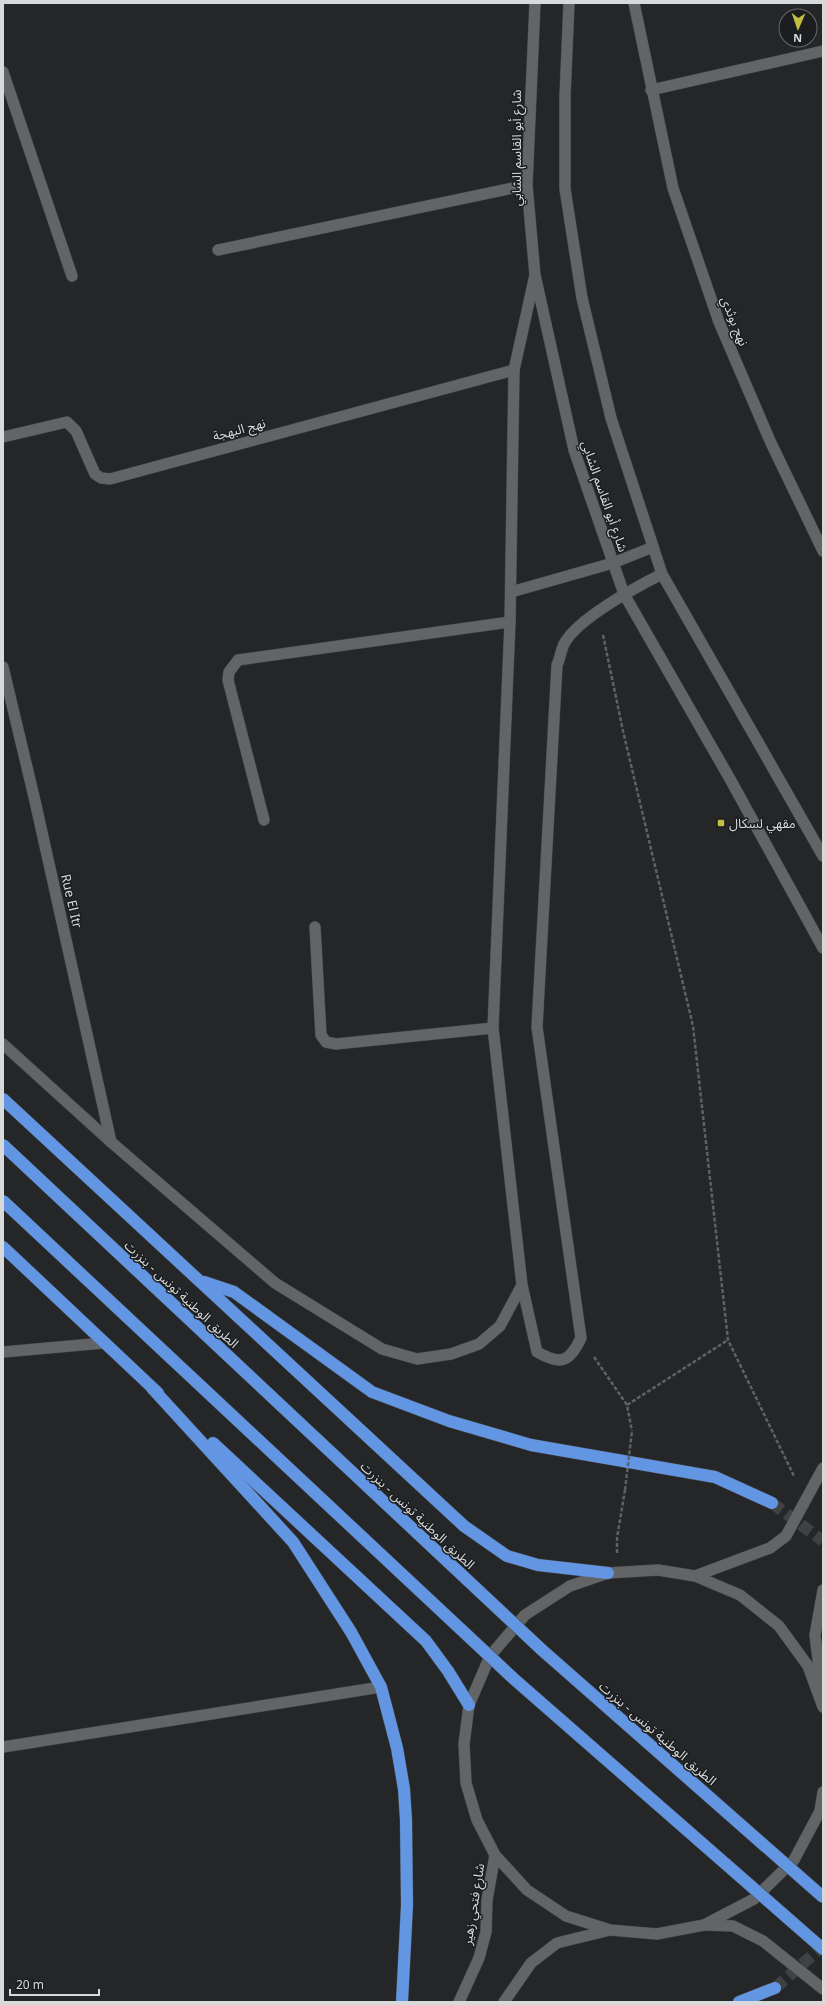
<svg xmlns="http://www.w3.org/2000/svg" width="826" height="2005" font-family="'Noto Sans','Noto Sans Arabic',sans-serif">
<rect width="100%" height="100%" fill="#252628"/>
<g fill="none" stroke-linecap="round" stroke-linejoin="round">
<g stroke="#404143" stroke-width="12" stroke-dasharray="12 6" stroke-linecap="butt">
<polyline points="772,1503 823,1541"/>
<polyline points="775,1988 823,1946"/>
</g>
<defs>
<g id="minor">
<polyline points="634,3 673,188 719,322 771,443 823,551"/>
<polyline points="3,72 72,276"/>
<polyline points="651,90 823,51"/>
<polyline points="218,250 527,185"/>
<path d="M 535,275 L 514,370 L 510,622 L 493,1028 L 522,1285 L 537,1352 C 561,1365 569,1363 581,1338 L 537,1027 L 557,665 C 560,659 561,650 564,644 C 577,619 636,587 662,574"/>
<polyline points="3,437 67,422 76,431 95,474 101,478 110,479 514,370"/>
<polyline points="511,592 613,563 653,547"/>
<polyline points="3,667 35,801 111,1142"/>
<polyline points="264,820 228,680 229,672 238,660 510,622"/>
<polyline points="315,927 321,1035 326,1042 336,1044 493,1028"/>
<polyline points="3,1044 111,1142 275,1283 382,1349 417,1359 451,1354 479,1344 500,1326 522,1285"/>
<polyline points="3,1352 104,1343"/>
<polyline points="3,1747 381,1687"/>
</g>
<g id="tertiary">
<polyline points="535,3 527,185 535,275 574,450 624,594 730,779 823,948"/>
<polyline points="569,3 565,96 565,189 582,298 611,418 662,574 823,856"/>
<polyline points="695,1576 770,1548 786,1536 823,1468"/>
<polyline points="822,1692 815,1635 823,1590"/>
<polyline points="823,1707 808,1666 779,1626 740,1595 695,1576 658,1570 608,1573 570,1586 525,1615 490,1656 469,1705 464,1744 466,1783 477,1820 495,1855 527,1890 566,1916 610,1930 657,1934 704,1925 754,1899 794,1860 820,1811 823,1792"/>
<polyline points="459,2002 479,1958 486,1932 487,1900 495,1855"/>
<polyline points="504,2002 531,1963 557,1943 610,1930"/>
</g>
<polyline id="secondary" points="704,1925 733,1926 763,1941 823,1989"/>
<g id="motorway">
<polyline points="3,1099 464,1526 507,1556 538,1565 608,1573"/>
<polyline points="3,1247 158,1393"/>
<polyline points="204,1282 234,1292 372,1392 449,1421 531,1445 715,1477 772,1503"/>
<polyline points="152,1388 293,1542 351,1632 381,1687 397,1748 404,1789 406,1820 407,1905 402,2002"/>
<polyline points="213,1443 426,1641 448,1671 469,1705"/>
<polyline points="739,2002 775,1988"/>
</g>
</defs>
<use href="#minor" stroke="#434445" stroke-width="12"/>
<use href="#tertiary" stroke="#434445" stroke-width="12"/>
<use href="#secondary" stroke="#434445" stroke-width="12"/>
<use href="#motorway" stroke="#434445" stroke-width="13"/>
<g stroke="#606163" stroke-width="2.5" stroke-dasharray="4 2" stroke-linecap="butt">
<polyline points="603,635 623,731 693,1026 728,1340 794,1476"/>
<polyline points="594,1357 627,1405 632,1431"/>
<polyline points="627,1405 728,1340"/>
<polyline points="617,1553 617,1538 625,1490"/>
</g>
<use href="#minor" stroke="#626466" stroke-width="11"/>
<use href="#tertiary" stroke="#626466" stroke-width="11"/>
<use href="#secondary" stroke="#626466" stroke-width="11"/>
<use href="#motorway" stroke="#6396e2" stroke-width="12"/>
<defs>
<g id="motorway-bridge">
<polyline points="3,1145 542,1650 823,1897"/>
<polyline points="3,1201 514,1679 823,1949"/>
</g>
</defs>
<use href="#motorway-bridge" stroke="#434445" stroke-width="13" stroke-linecap="butt"/>
<polyline stroke="#606163" stroke-width="2.5" stroke-dasharray="4 2" stroke-linecap="butt" points="625,1490 632,1431"/>
<use href="#motorway-bridge" stroke="#6396e2" stroke-width="12"/>
</g>
<rect fill="#c1be40" stroke="#1b1d1f" stroke-width="1.5" x="717" y="819" width="8" height="8" rx="2"/>
<g text-anchor="middle" stroke-width="3" stroke-linejoin="round" paint-order="stroke">
<g font-size="13" fill="#d8d9da" stroke="#1b1d1f">
<text transform="translate(516 148) rotate(-90)" y="5">شارع أبو القاسم الشابي</text>
<text transform="translate(735 321) rotate(68)" y="5">نهج بوثدي</text>
<text transform="translate(239 429) rotate(-15)" y="5">نهج البهجة</text>
<text transform="translate(605 496) rotate(71)" y="5">شارع أبو القاسم الشابي</text>
<text transform="translate(72 901) rotate(77)" y="5">Rue El Itr</text>
<text transform="translate(182 1294) rotate(43)" y="5">الطريق الوطنية تونس - بنزرت</text>
<text transform="translate(418 1515) rotate(43)" y="5">الطريق الوطنية تونس - بنزرت</text>
<text transform="translate(658 1733) rotate(41)" y="5">الطريق الوطنية تونس - بنزرت</text>
<text transform="translate(473 1904) rotate(-81)" y="5">شارع فتحي زهير</text>
</g>
<g font-size="13" fill="#d8d9da" stroke="#1b1d1f" text-anchor="start">
<text x="729" y="828">مقهي لسكال</text>
</g>
</g>
<rect width="826" height="2005" fill="none" stroke="#d8d9da" stroke-width="8"/>
<g transform="translate(798 28) rotate(182)"><circle r="19" fill="#1b1d1f" stroke="#67686a"/>
<path d="M0-3L7 15L0 10L-7 15Z" fill="#c1be40"/>
<text y="-6" font-size="11" font-weight="bold" text-anchor="middle" fill="#d8d9da">N</text>
</g>
<path d="M10 1989v6h89v-6" fill="none" stroke="#d8d9da" stroke-width="2"/>
<text x="16" y="1989" font-size="12" fill="#d8d9da" stroke="#1b1d1f" stroke-width="3" paint-order="stroke">20 m</text>
</svg>
